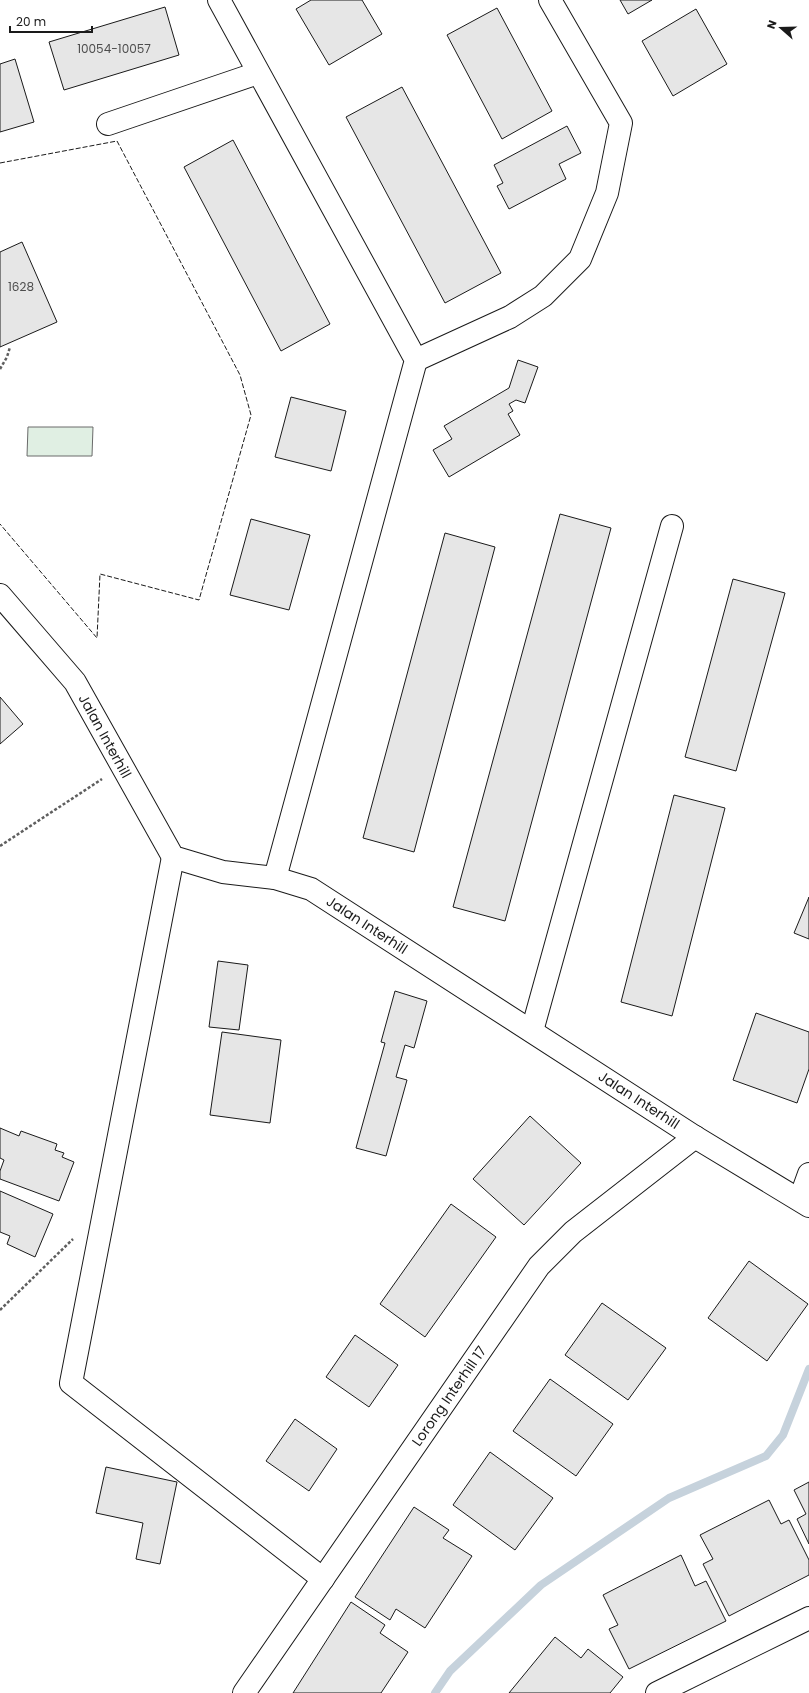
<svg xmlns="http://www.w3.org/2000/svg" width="809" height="1693" font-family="Poppins,sans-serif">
<rect width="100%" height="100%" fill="#fff"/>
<polygon fill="#e0efe3" stroke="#6a6a6a" points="28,427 93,427 92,456 27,456"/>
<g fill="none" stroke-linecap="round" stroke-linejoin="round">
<polyline stroke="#c6d2dc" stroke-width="8" points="435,1693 450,1671 541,1585 669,1498 766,1456 783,1435 809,1369"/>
</g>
<g fill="#e6e6e6" stroke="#1a1a1a">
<polygon points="311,0 362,0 382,34 329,65 296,9"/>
<polygon points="620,0 652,0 628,14"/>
<polygon points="165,7 179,55 64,90 49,42"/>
<polygon points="497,8 552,111 502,139 447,35"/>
<polygon points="696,9 727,64 673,96 642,41"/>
<polygon points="15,59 34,122 0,132 0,64"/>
<polygon points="402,87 501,273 445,303 346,117"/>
<polygon points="567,126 581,153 559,164 566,179 509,209 497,186 503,183 494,165"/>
<polygon points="233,140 330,324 281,351 184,167"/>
<polygon points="22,242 57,322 0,347 0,252"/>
<polygon points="518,360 538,367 525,403 516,400 509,404 513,411 508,414 520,435 449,477 433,450 452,439 444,426 509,388"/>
<polygon points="291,397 346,411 331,471 275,457"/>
<polygon points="560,514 611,528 505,921 453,907"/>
<polygon points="251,519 310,535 289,610 230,595"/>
<polygon points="445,533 495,547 414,852 363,838"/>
<polygon points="733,579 785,593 736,771 685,757"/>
<polygon points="0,697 23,724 0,744"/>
<polygon points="674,795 725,808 672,1016 621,1002"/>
<polygon points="809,897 809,939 794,933"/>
<polygon points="218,961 248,965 239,1030 209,1027"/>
<polygon points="395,991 427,1001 414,1048 405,1045 396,1077 407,1080 386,1156 356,1148 385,1043 381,1042"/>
<polygon points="756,1013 809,1032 809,1069 797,1103 733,1080"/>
<polygon points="222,1032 281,1040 270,1123 210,1115"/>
<polygon points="530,1116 581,1163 524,1225 473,1179"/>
<polygon points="0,1128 19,1136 21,1131 57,1144 55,1150 64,1153 62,1157 74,1162 59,1201 0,1179 0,1171 4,1160 0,1158"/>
<polygon points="0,1191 53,1214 35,1257 7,1244 10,1236 0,1232"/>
<polygon points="451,1204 496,1237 425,1337 380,1304"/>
<polygon points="749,1261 808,1304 767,1361 708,1318"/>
<polygon points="602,1303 666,1348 628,1400 565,1355"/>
<polygon points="355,1335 398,1365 369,1407 326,1377"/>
<polygon points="550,1379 613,1424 576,1476 513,1431"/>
<polygon points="295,1419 337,1449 309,1491 266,1461"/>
<polygon points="490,1452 553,1498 515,1550 453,1505"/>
<polygon points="106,1467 177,1482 160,1564 136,1559 143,1523 96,1513"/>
<polygon points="809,1482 809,1544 797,1519 806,1514 794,1490"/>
<polygon points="769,1500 781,1524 789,1520 809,1560 809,1575 729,1616 703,1564 713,1559 700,1535"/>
<polygon points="414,1507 449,1530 443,1538 472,1556 425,1628 396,1609 390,1620 355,1597"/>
<polygon points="681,1555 695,1586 706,1581 726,1621 629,1669 609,1629 618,1625 603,1595"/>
<polygon points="351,1602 385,1625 380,1633 408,1652 381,1693 293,1693"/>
<polygon points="555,1637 581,1658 588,1649 623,1677 610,1693 509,1693"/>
</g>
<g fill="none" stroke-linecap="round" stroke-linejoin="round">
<defs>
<g id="minor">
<polyline points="219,0 416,360 275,878"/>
<polyline points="108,124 258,73"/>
<polyline points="416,360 510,317 543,296 580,259 607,193 621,123 550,0"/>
<polyline points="0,595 75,682 173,857 223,872 275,878 311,889 695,1137 809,1206"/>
<polyline points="173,857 71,1383 323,1579"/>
<polyline points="532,1031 672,526"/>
<polyline points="800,1199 809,1174"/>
<polyline points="244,1693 539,1266 573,1232 695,1137"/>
<polyline points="657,1693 809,1618"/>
</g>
</defs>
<use href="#minor" stroke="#1a1a1a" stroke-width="24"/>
<g stroke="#5f5f5f" stroke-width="2.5" stroke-dasharray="3 2" stroke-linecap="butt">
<polyline points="0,369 7,357 10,347"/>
<polyline points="0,846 102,779"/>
<polyline points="0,1310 73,1239"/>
</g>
<use href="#minor" stroke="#fff" stroke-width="22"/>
<polyline stroke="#1a1a1a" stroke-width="1" stroke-dasharray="5 2" stroke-linecap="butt" points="0,163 117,141 240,375 251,415 199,600 100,574 97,638 0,524"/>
</g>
<g text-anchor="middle" stroke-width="3" stroke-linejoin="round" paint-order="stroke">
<g font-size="12" fill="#4d4d4d">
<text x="114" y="53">10054-10057</text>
<text x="21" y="291">1628</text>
</g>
<g font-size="14" fill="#1a1a1a" stroke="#fff">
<text transform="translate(105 736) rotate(61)" y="5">Jalan Interhill</text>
<text transform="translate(367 925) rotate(33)" y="5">Jalan Interhill</text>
<text transform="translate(639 1100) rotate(33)" y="5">Jalan Interhill</text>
<text transform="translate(449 1396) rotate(-55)" y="5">Lorong Interhill 17</text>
</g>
</g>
<g transform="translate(781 28) rotate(290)" stroke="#ffffff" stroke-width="3" paint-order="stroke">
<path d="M0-3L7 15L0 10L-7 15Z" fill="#1a1a1a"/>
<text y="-6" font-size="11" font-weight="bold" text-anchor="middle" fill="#1a1a1a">N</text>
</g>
<path d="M10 26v6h82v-6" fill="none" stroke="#1a1a1a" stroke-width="2"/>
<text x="16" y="26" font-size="12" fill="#1a1a1a" stroke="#ffffff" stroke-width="3" paint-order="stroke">20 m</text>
</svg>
